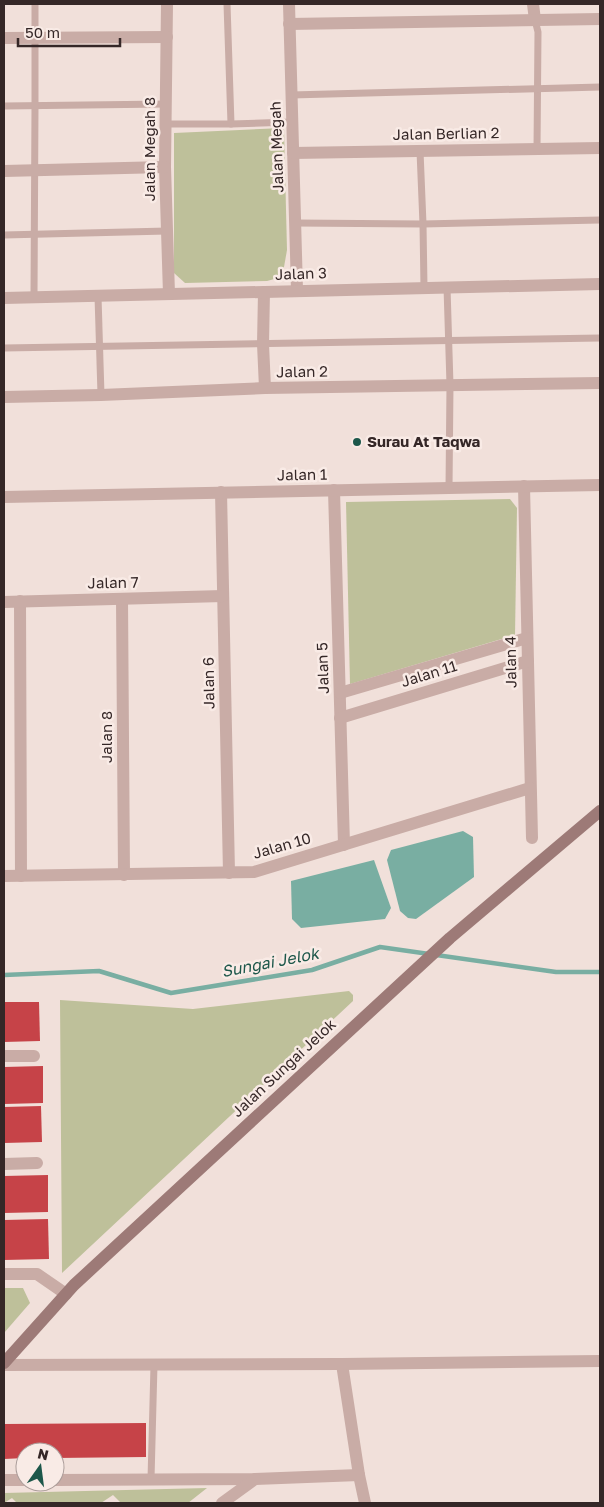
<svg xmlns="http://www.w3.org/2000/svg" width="604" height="1507" font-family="'Golos Text',sans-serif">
<rect width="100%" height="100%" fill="#f1e0da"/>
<g fill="#bec09a">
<polygon points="284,128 287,250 284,267 278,278 267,281 185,283 174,273 174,133"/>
<polygon points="510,499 517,508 515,635 350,684 346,502"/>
<polygon points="349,991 353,995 353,1001 62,1273 60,1000 193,1009"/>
<polygon points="4,1288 23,1288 30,1303 4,1333"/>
<polygon points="207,1488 188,1503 121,1503 113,1495 101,1503 17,1503 12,1498 4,1503 4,1493"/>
</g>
<g fill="#79aea2">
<polygon points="463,831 473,837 474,877 416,919 408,918 400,911 387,860 391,850"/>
<polygon points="374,860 391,908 385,919 301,928 292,919 291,881"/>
</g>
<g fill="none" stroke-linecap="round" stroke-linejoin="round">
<polyline stroke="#79aea2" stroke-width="4.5" points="4,975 99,971 171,993 312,970 380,947 556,972 600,972"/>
</g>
<g fill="#c64348">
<polygon points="4,1002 39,1002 40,1041 4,1042"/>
<polygon points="43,1066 43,1103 4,1104 4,1067"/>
<polygon points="41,1106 42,1142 4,1143 4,1107"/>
<polygon points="48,1175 48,1212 4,1213 4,1176"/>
<polygon points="48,1219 49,1259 4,1260 4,1220"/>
<polygon points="146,1423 146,1457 55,1458 55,1452 25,1452 25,1458 4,1459 4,1424"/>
</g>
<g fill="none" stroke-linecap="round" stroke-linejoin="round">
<g stroke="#c9aca6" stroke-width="7">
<polyline points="227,4 231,124"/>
<polyline points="535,20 538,32 537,149"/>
<polyline points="291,95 600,87"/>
<polyline points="4,106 166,104"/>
<polyline points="166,124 231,124 291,122"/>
<polyline points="420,151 423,224 424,287"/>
<polyline points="295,223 423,224 600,220"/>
<polyline points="4,235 167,231"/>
<polyline points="447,287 450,385 449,488"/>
<polyline points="98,296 101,395"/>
<polyline points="34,297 35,106 35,4"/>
<polyline points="4,348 600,338"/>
<polyline points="151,1479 154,1365"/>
</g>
<g stroke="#c9aca6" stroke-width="12">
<polyline points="167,4 165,167 169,294"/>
<polyline points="289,4 297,290"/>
<polyline points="533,4 535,20"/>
<polyline points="289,24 600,19"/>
<polyline points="4,38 167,37"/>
<polyline points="293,153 600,148"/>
<polyline points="4,171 165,167"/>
<polyline points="264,292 263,344 265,388"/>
<polyline points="4,298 600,284"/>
<polyline points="4,397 101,395 265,388 600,383"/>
<polyline points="524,486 532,838"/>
<polyline points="334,490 344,845"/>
<polyline points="221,492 229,873"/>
<polyline points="4,497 600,485"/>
<polyline points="122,599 124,875"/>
<polyline points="20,601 21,876"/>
<polyline points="4,602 223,596"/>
<polyline points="340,693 527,638"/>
<polyline points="340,718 528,661"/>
<polyline points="4,876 254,872 530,788"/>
<polyline points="4,1056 34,1056"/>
<polyline points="4,1164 37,1163"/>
<polyline points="4,1274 37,1274 66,1294"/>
<polyline points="342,1364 359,1475 365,1503"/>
<polyline points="4,1365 342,1364 600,1361"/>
<polyline points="4,1480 25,1480"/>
<polyline points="55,1480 255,1479 359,1475"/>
<polyline points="222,1503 255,1479"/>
</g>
<polyline stroke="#9d7a77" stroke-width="12" points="4,1363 74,1285 450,938 600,811"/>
</g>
<circle fill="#1d574a" stroke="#f9ebe6" stroke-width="2" cx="357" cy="442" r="5"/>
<g text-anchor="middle" stroke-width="5" stroke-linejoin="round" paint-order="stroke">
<g font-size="15" fill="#352727" stroke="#f9ebe6">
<text transform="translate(446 134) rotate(-1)" y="5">Jalan Berlian 2</text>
<text transform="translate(277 147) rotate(-92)" y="5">Jalan Megah</text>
<text transform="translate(150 149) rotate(-90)" y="5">Jalan Megah 8</text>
<text transform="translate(301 274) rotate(-2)" y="5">Jalan 3</text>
<text transform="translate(302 372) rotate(-1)" y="5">Jalan 2</text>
<text transform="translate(302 475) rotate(-1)" y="5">Jalan 1</text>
<text transform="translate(113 583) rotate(-1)" y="5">Jalan 7</text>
<text transform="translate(511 662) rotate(-91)" y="5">Jalan 4</text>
<text transform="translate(323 668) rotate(-92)" y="5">Jalan 5</text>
<text transform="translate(429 674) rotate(-17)" y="5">Jalan 11</text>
<text transform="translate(209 683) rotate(-91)" y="5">Jalan 6</text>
<text transform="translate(107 737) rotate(-90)" y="5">Jalan 8</text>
<text transform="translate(282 846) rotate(-16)" y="5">Jalan 10</text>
<text transform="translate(284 1068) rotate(-43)" y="5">Jalan Sungai Jelok</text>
</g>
<g font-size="15" font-weight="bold" fill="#352727" stroke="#f9ebe6" text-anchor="start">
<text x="367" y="447">Surau At Taqwa</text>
</g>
<g font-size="16" font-style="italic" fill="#1d574a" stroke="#f9ebe6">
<text transform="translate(270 962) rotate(-11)" y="6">Sungai Jelok</text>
</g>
</g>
<rect width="604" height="1507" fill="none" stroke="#352727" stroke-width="10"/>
<g transform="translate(40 1467) rotate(14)"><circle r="24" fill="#f9ebe6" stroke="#ab9d9a"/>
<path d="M0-4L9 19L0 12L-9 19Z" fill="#1d574a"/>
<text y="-8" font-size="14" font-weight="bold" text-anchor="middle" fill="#352727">N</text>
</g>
<path d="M18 38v8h102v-8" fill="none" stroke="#352727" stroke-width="2.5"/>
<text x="25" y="38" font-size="15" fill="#352727" stroke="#f9ebe6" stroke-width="4" paint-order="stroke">50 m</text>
</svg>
